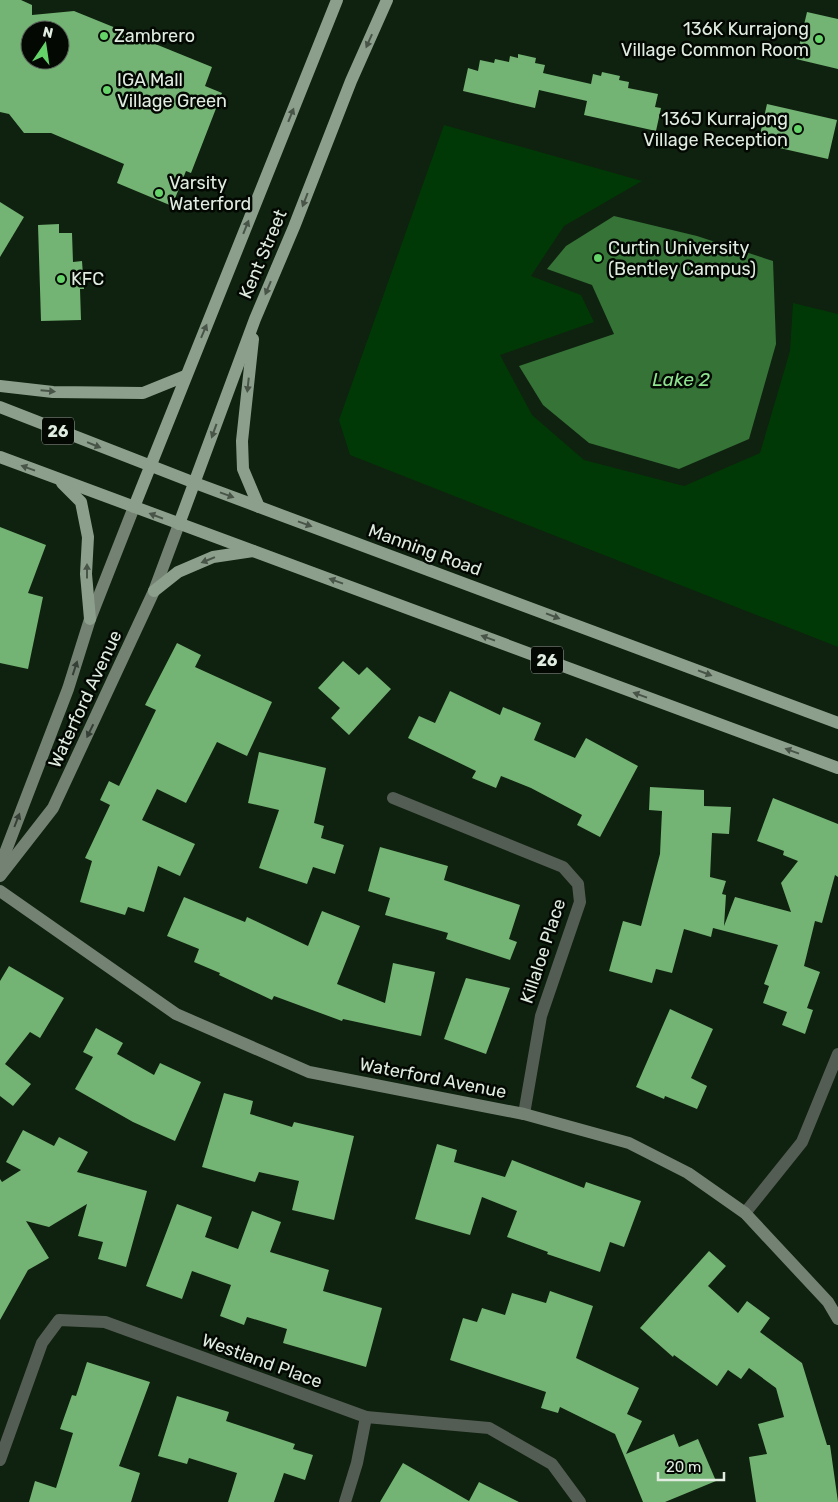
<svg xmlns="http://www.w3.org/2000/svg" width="838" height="1502" font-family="Rubik,sans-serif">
<rect width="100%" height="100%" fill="#0f210f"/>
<polygon fill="#003905" points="444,125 642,181 564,226 531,276 581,295 594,322 500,355 532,415 584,460 684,486 760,453 790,351 793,303 838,314 838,647 350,455 339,420"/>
<polygon fill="#357337" points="614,216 697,236 773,261 776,344 749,439 679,469 589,443 543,405 519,366 614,334 592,285 547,269 566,246"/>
<g fill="#73b373" fill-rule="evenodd">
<path d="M 0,0 L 21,0 L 32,5 L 32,15 L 74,11 L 212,67 L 205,86 L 222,93 L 191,173 L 186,171 L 172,206 L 117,183 L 124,164 L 51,133 L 24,133 L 9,114 L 0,112 ZM 30,30 L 60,30 L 60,60 L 30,60 Z"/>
<polygon points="807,12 838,19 838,69 796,59"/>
<polygon points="518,54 536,58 535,63 545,65 543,73 591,84 593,74 601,76 602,72 620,76 619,80 629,82 628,88 658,94 655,107 661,108 656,131 584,115 587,101 539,90 535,108 463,91 468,68 478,71 480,60 494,63 495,59 509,62 510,56 518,58"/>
<polygon points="767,104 837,120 828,159 758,143"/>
<polygon points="0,202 24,217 0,257"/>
<polygon points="59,224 59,233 72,233 73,262 82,261 84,289 80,289 81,320 41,321 38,225"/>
<polygon points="0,527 46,545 28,593 43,597 28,669 0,663"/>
<polygon points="177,643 201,655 195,667 272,702 247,756 217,742 186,803 157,789 142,820 195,844 180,876 158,866 144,912 128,907 125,915 80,902 92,861 85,858 110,805 100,800 109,781 119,786 156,710 145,705"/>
<polygon points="343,661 359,675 367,667 391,689 349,735 331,718 340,708 318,688"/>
<polygon points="450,691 500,715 503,707 541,723 534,740 575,758 586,738 638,766 600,837 577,825 582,815 531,788 501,776 496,788 472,778 476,771 408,738 419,716 435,723"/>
<polygon points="259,752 326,768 314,823 324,826 321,838 344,845 335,874 313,867 307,884 259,868 279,810 248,803"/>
<polygon points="650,787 704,790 704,806 731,807 729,834 712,833 710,877 726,881 722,894 726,895 724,926 735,897 791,912 781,883 798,861 783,855 784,851 757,841 773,798 838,824 838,877 835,875 822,923 815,921 804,966 820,972 807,1008 813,1010 805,1034 782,1025 787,1012 763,1003 769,986 764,984 778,945 713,928 711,937 684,929 672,973 656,969 652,983 609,971 623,921 641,926 660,854 662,811 649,810"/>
<polygon points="380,847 448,866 444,880 520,905 509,939 517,942 510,960 446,939 448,933 385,915 390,898 368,891"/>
<polygon points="184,897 245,922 247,917 308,946 322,911 360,926 337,984 385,1003 393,963 435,972 421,1036 343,1019 342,1021 274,996 272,1000 219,975 220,973 194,962 199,949 167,936"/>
<polygon points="9,966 64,998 40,1038 30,1032 5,1064 31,1084 13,1106 0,1096 0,981"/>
<polygon points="466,978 510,988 486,1054 444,1039"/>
<polygon points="670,1009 713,1029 691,1078 707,1086 697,1109 665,1096 664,1099 636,1087"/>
<polygon points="96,1028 123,1043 117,1054 154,1075 160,1063 201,1082 175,1141 133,1122 75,1089 93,1057 83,1052"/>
<polygon points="224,1093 253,1101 250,1114 292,1127 294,1122 354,1136 334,1220 292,1210 299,1181 259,1172 255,1182 202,1167"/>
<polygon points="23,1130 54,1146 59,1137 88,1152 77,1172 147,1191 126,1267 98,1259 103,1242 78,1236 87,1204 49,1227 26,1221 49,1258 28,1270 0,1320 0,1179 2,1182 21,1170 6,1162"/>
<polygon points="437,1144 457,1150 454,1162 505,1177 512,1160 584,1188 586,1182 641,1201 624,1247 610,1242 600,1272 547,1254 548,1252 507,1237 517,1211 482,1197 470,1235 415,1219"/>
<polygon points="177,1204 212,1217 205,1237 238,1249 252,1211 281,1222 270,1252 329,1270 323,1291 382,1308 366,1367 283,1343 287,1329 247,1317 244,1325 220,1316 231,1285 192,1271 182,1299 146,1286"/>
<polygon points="709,1251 726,1266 708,1286 738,1313 747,1301 770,1318 760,1332 802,1363 827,1445 830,1445 838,1502 756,1502 749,1457 767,1454 758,1424 784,1417 776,1388 749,1368 741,1379 728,1370 717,1386 674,1355 673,1357 640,1328"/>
<polygon points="550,1291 593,1306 576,1358 639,1388 627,1414 642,1421 626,1454 674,1434 679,1447 698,1439 716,1481 665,1502 643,1502 615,1434 560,1407 558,1413 541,1408 546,1392 450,1360 463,1318 477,1322 482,1308 505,1315 512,1293 546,1303"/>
<polygon points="87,1362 150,1382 119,1466 140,1473 131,1502 29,1502 35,1481 56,1488 73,1433 60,1429 72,1395 76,1396"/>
<polygon points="177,1396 229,1412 226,1421 295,1444 293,1449 313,1455 305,1480 284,1473 274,1502 228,1502 237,1473 189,1458 187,1464 158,1456"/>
<polygon points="403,1463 469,1501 479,1482 519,1502 380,1502"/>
</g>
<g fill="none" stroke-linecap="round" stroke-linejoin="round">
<g stroke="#545d54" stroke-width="12">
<polyline points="393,798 563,867 578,884 580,902 541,1016 524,1114"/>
<polyline points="745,1213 802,1142 838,1054"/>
<polyline points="0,1460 42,1343 59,1320 105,1322 366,1417 489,1428 552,1464 580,1502"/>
<polyline points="345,1502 357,1463 366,1417"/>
</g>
<g stroke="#748273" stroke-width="12">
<polyline points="0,866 68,689 90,619 134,507"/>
<polyline points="0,876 53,808 154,591 179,524"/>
<polyline points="0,891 176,1014 309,1072 524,1114 629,1143 688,1173 745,1213 828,1302 838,1319"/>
</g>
<g stroke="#8c9f8c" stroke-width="12">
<polyline points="253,339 242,441 243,469 259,507"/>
<polyline points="0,386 53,392 143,393 185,376"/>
<polyline points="0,407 195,483 838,723"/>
<polyline points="0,457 838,768"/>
<polyline points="62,483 81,502 88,537 86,574 90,619"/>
<polyline points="134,507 337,0"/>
<polyline points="179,524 255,319 294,227 351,81 387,0"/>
<polyline points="154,591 178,572 213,557 253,551"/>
</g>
</g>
<defs><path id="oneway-solid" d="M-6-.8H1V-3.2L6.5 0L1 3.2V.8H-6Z" transform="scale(1.25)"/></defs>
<g fill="#485448">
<use href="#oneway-solid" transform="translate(369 41) rotate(114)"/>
<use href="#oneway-solid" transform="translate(291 115) rotate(-68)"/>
<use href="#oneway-solid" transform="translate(305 200) rotate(111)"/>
<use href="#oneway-solid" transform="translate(246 227) rotate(-68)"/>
<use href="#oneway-solid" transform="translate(268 288) rotate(113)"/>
<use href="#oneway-solid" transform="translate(204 331) rotate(-67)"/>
<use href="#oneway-solid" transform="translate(248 385) rotate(96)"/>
<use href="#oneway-solid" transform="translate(48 391) rotate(5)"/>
<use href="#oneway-solid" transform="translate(214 431) rotate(110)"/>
<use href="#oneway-solid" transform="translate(94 445) rotate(22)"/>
<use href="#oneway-solid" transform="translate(28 468) rotate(-160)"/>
<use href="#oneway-solid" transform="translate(227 495) rotate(20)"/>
<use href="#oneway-solid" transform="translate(156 516) rotate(-159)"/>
<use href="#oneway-solid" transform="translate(305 524) rotate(20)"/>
<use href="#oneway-solid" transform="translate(208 560) rotate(158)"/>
<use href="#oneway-solid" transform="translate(87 571) rotate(-90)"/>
<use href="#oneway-solid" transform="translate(336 581) rotate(-160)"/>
<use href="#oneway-solid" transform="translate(553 616) rotate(21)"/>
<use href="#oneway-solid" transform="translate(488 638) rotate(-160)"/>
<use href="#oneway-solid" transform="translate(705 673) rotate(21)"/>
<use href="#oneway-solid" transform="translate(640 695) rotate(-160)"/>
<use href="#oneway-solid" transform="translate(792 751) rotate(-160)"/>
</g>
<g fill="#363f35">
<use href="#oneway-solid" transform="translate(75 668) rotate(-72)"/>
<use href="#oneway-solid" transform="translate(90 731) rotate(116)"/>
<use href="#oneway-solid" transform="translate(17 820) rotate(-69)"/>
</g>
<g fill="#64d468" stroke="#030803" stroke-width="2">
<circle cx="104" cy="36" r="5"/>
<circle cx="819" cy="39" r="5"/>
<circle cx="107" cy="90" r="5"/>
<circle cx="798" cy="129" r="5"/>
<circle cx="159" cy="193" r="5"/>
<circle cx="598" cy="258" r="5"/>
<circle cx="61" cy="279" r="5"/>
</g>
<g text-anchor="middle" stroke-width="5" stroke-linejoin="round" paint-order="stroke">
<g fill="#030803" stroke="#9ea89d" stroke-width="1">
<rect x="42" y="417.5" width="32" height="27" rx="4"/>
<rect x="531" y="646.5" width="32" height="27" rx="4"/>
</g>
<g font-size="16" font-weight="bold" fill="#e0ecdf">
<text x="58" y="437">26</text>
<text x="547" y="666">26</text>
</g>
<g font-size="18" fill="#e0ecdf" stroke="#030803" text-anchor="start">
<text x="809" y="35" text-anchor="end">136K Kurrajong<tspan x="809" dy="21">Village Common Room</tspan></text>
<text x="114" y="42">Zambrero</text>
<text x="117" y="86">IGA Mall<tspan x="117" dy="21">Village Green</tspan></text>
<text x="788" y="125" text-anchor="end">136J Kurrajong<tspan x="788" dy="21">Village Reception</tspan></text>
<text x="169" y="189">Varsity<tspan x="169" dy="21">Waterford</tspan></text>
<text x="608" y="254">Curtin University<tspan x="608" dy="21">(Bentley Campus)</tspan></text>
<text x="71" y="285">KFC</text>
</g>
<g font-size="18" fill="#e0ecdf" stroke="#030803">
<text transform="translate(263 254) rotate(-67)" y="6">Kent Street</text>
<text transform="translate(425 550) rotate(20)" y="6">Manning Road</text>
<text transform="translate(85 699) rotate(-65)" y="6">Waterford Avenue</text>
<text transform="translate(543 951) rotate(-72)" y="6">Killaloe Place</text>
<text transform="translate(433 1078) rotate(11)" y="6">Waterford Avenue</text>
<text transform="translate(262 1361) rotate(20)" y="6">Westland Place</text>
</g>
<g font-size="19" font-style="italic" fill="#8ee38f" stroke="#030803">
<text x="681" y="386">Lake 2</text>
</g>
</g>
<g transform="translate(45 45) rotate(13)"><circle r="24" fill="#030803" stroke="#5b635b"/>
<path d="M0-4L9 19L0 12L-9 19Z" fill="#64d468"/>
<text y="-8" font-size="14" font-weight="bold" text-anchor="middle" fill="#e0ecdf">N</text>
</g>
<path d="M658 1472v8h66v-8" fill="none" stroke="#e0ecdf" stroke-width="2.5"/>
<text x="666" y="1472" font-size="15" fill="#e0ecdf" stroke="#030803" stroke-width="4" paint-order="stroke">20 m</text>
</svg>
